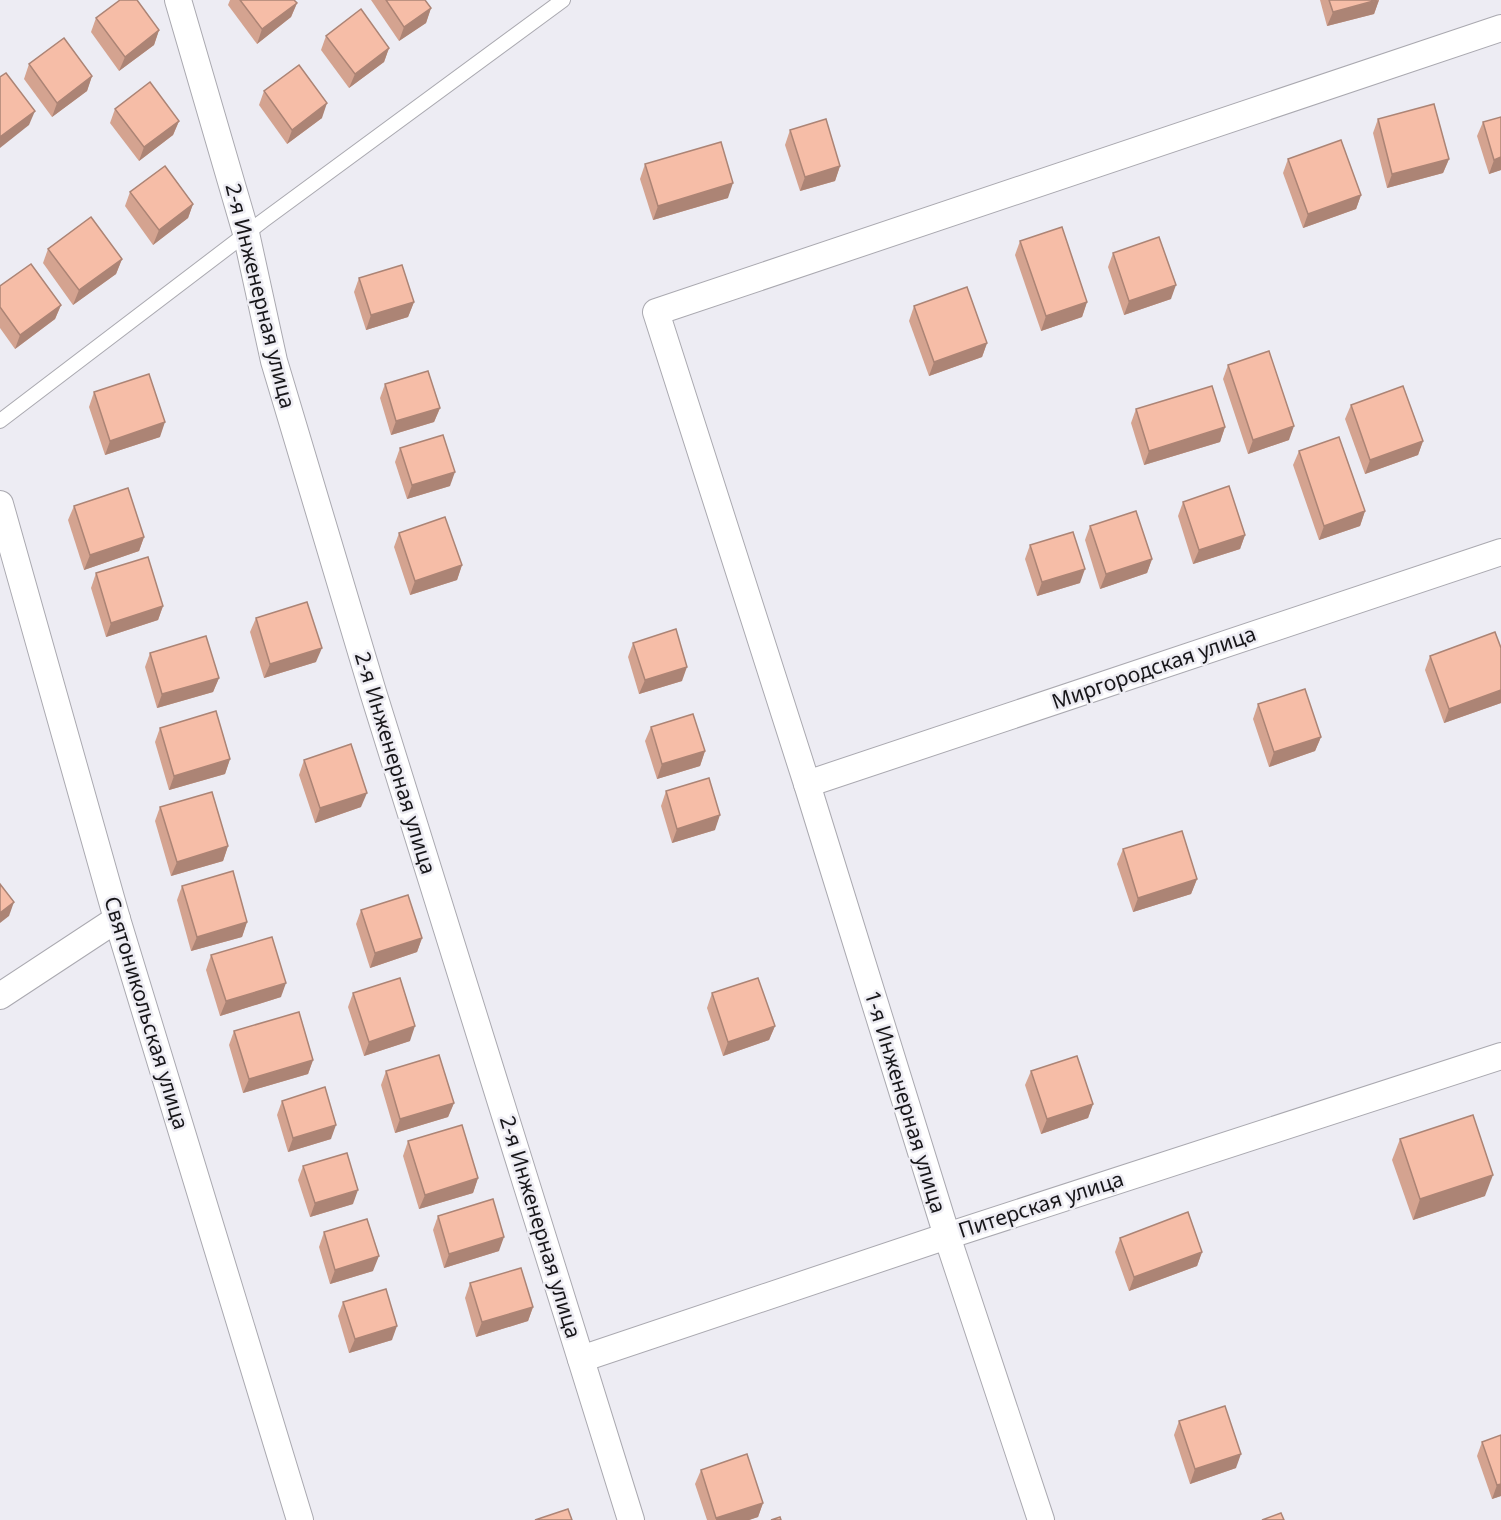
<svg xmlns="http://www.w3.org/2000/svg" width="1501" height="1520" font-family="'Noto Sans',sans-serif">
<rect width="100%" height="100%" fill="#edecf3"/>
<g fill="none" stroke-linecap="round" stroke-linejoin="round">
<defs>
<polyline id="lane" points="0,421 264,220 563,0"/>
<g id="street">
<polyline points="178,0 246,233 274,361 373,692 631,1520"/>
<polyline points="0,504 117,919 300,1520"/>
<polyline points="807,784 1501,552"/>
<polyline points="0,996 117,919"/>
<polyline points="581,1359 947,1236 1501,1056"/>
<polyline points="1041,1520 947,1236 807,784 656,312 1501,28"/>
</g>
</defs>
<use href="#lane" stroke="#aaa9b0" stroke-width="16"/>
<use href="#street" stroke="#aaa9b0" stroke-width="28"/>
<use href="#lane" stroke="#fff" stroke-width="14"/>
<use href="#street" stroke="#fff" stroke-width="26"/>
</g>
<g fill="#d4a390">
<polygon points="230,0 294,0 297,3 291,17 257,44 228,5"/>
<polygon points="371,0 425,0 431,8 426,23 399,41"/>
<polygon points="1320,0 1379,0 1374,14 1327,26"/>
<polygon points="96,18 159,30 154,45 119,71 91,32"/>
<polygon points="326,36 389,48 384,62 349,88 321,50"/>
<polygon points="29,64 92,76 87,91 52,117 24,79"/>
<polygon points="264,91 322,118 287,144 259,105"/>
<polygon points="115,109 179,121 173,135 139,161 110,123"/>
<polygon points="1501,117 1501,170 1489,174 1477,136 1483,122"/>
<polygon points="1378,119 1449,159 1443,173 1387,188 1373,133"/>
<polygon points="790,130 840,166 835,181 800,191 785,145"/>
<polygon points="1288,159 1361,195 1356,209 1303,228 1283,173"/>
<polygon points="645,164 728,198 653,220 640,179"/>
<polygon points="130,192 193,204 188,218 153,245 125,206"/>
<polygon points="1020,241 1087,302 1082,317 1041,331 1015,255"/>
<polygon points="48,249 122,259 116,274 73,305 43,263"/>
<polygon points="1113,253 1171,299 1124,315 1108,267"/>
<polygon points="359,278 414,302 408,317 366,330 354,292"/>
<polygon points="0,286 61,305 55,319 15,349 0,328"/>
<polygon points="914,306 987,343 982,357 929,376 909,321"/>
<polygon points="1228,365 1289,440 1248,454 1223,379"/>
<polygon points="385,384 440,408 434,422 391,435 380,398"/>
<polygon points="94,392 160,437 105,455 89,407"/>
<polygon points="1351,405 1423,441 1418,455 1365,474 1345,419"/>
<polygon points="1136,409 1225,427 1220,442 1144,465 1131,423"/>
<polygon points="400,448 450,486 407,499 395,462"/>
<polygon points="1299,451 1365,511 1360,526 1319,540 1293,465"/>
<polygon points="1183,502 1245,535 1240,549 1193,564 1178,516"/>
<polygon points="74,506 144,537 139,551 84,570 68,520"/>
<polygon points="1090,526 1152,559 1147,573 1100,589 1085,540"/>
<polygon points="399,533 462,565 457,580 410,595 394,547"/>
<polygon points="1030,545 1080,583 1037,596 1025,559"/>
<polygon points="96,573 163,606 158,620 106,637 91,588"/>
<polygon points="256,618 316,662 264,678 250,632"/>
<polygon points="633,643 682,681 639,694 628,657"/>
<polygon points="1501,648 1501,703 1444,723 1425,670 1430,656"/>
<polygon points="150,653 219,678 213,692 157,708 145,667"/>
<polygon points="1258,704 1321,737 1315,751 1269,767 1253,719"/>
<polygon points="651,727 705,751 700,766 657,779 645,741"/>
<polygon points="160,728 230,759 225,774 169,790 155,742"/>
<polygon points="304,760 361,807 315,823 299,775"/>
<polygon points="666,791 715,830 672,843 661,806"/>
<polygon points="160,807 228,846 223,861 171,876 155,821"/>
<polygon points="1123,849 1197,879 1191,894 1133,912 1117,864"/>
<polygon points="182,886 247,922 242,937 191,951 177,900"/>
<polygon points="361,910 422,938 417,952 370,968 356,924"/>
<polygon points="211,955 281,997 220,1016 206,970"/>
<polygon points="353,993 410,1041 364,1056 348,1007"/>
<polygon points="712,993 775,1026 769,1040 723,1056 707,1008"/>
<polygon points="234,1031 313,1060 308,1074 243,1093 229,1045"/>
<polygon points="386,1071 454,1103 448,1117 395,1133 381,1085"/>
<polygon points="1031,1071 1093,1104 1088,1118 1041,1134 1025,1085"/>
<polygon points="282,1101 331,1139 288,1152 277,1115"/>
<polygon points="1400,1139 1485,1196 1413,1220 1392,1160"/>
<polygon points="408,1141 478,1178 473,1193 419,1209 403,1156"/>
<polygon points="303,1166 353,1204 310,1217 298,1180"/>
<polygon points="438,1216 499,1251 444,1268 433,1230"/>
<polygon points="324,1232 373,1271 330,1284 319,1247"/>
<polygon points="1120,1238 1202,1252 1197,1266 1129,1291 1115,1252"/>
<polygon points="470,1283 533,1307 528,1321 476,1337 465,1298"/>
<polygon points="343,1302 392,1340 349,1353 338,1316"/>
<polygon points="1179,1421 1236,1468 1190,1484 1174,1435"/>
<polygon points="1501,1435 1501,1496 1492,1499 1477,1456 1482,1442"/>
<polygon points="701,1470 763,1503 758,1517 749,1520 707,1520 695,1484"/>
</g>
<g fill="#ac8475">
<polygon points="1379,0 1374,14 1327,26 1333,12"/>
<polygon points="297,3 291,17 257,44 262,29"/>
<polygon points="431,8 426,23 399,41 404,27"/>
<polygon points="159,30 154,45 119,71 125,57"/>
<polygon points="389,48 384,62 349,88 355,74"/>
<polygon points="92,76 87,91 52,117 57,103"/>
<polygon points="327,103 322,118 287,144 292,130"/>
<polygon points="35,111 29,125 0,148 0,137"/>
<polygon points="179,121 173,135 139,161 144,147"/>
<polygon points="1501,157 1501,170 1489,174 1494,160"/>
<polygon points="1449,159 1443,173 1387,188 1392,174"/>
<polygon points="840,166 835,181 800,191 805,177"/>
<polygon points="733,183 728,198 653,220 658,206"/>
<polygon points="1361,195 1356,209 1303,228 1308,214"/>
<polygon points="193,204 188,218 153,245 159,230"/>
<polygon points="122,259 116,274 73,305 79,290"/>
<polygon points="1176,285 1171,299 1124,315 1129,301"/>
<polygon points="414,302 408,317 366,330 371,315"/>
<polygon points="1087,302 1082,317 1041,331 1046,316"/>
<polygon points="61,305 55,319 15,349 20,335"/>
<polygon points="987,343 982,357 929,376 934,362"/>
<polygon points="440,408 434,422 391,435 396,421"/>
<polygon points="165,422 160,437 105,455 110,441"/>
<polygon points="1294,426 1289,440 1248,454 1253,440"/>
<polygon points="1225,427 1220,442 1144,465 1149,451"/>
<polygon points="1423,441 1418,455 1365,474 1370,460"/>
<polygon points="455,472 450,486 407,499 412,485"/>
<polygon points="1365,511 1360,526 1319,540 1324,526"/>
<polygon points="1245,535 1240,549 1193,564 1199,550"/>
<polygon points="144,537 139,551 84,570 90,555"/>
<polygon points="1152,559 1147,573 1100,589 1106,574"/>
<polygon points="462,565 457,580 410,595 415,581"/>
<polygon points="1085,569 1080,583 1037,596 1042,582"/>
<polygon points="163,606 158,620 106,637 111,623"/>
<polygon points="322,648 316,662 264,678 270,664"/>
<polygon points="687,667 682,681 639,694 645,680"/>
<polygon points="219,678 213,692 157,708 162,694"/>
<polygon points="1501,690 1501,703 1444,723 1449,709"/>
<polygon points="1321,737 1315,751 1269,767 1274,752"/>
<polygon points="705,751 700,766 657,779 662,764"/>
<polygon points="230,759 225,774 169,790 174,776"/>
<polygon points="367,793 361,807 315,823 320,808"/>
<polygon points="720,815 715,830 672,843 677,829"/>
<polygon points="228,846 223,861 171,876 177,862"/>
<polygon points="1197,879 1191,894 1133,912 1138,898"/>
<polygon points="14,902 9,916 0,923 0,913"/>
<polygon points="247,922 242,937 191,951 197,937"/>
<polygon points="422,938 417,952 370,968 375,953"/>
<polygon points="286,983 281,997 220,1016 226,1001"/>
<polygon points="415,1026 410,1041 364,1056 369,1042"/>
<polygon points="775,1026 769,1040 723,1056 728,1042"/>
<polygon points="313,1060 308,1074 243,1093 249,1079"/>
<polygon points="454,1103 448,1117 395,1133 400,1119"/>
<polygon points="1093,1104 1088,1118 1041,1134 1047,1119"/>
<polygon points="336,1125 331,1139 288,1152 293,1138"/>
<polygon points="1493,1175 1485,1196 1413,1220 1420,1199"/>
<polygon points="478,1178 473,1193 419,1209 425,1195"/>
<polygon points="358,1190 353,1204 310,1217 315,1203"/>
<polygon points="504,1237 499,1251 444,1268 449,1254"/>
<polygon points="1202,1252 1197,1266 1129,1291 1134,1277"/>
<polygon points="379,1256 373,1271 330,1284 335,1270"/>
<polygon points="533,1307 528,1321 476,1337 482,1322"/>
<polygon points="397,1326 392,1340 349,1353 355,1339"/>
<polygon points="1241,1454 1236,1468 1190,1484 1195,1469"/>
<polygon points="1501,1484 1501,1496 1492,1499 1497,1485"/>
<polygon points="763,1503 758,1517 749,1520 716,1520 716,1518"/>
</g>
<g fill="#f6bda7" stroke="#ac8475" stroke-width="1.5">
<polygon points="120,0 137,0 159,30 125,57 96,18"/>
<polygon points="240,0 294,0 297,3 262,29"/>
<polygon points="386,0 425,0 431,8 404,27"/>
<polygon points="1329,0 1377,0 1333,12"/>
<polygon points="361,9 389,48 355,74 326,36"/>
<polygon points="64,38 92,76 57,103 29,64"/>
<polygon points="299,65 327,103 292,130 264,91"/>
<polygon points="6,73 35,111 0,137 0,77"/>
<polygon points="150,82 179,121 144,147 115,109"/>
<polygon points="1434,104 1449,159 1392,174 1378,119"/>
<polygon points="1501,117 1501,157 1494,160 1483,122"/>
<polygon points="826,119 840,166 805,177 790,130"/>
<polygon points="1341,140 1361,195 1308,214 1288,159"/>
<polygon points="721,142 733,183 658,206 645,164"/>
<polygon points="165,166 193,204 159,230 130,192"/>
<polygon points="91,217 122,259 79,290 48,249"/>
<polygon points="1062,227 1087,302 1046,316 1020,241"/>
<polygon points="1159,237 1176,285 1129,301 1113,253"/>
<polygon points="31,264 61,305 20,335 0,307 0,286"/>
<polygon points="402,265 414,302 371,315 359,278"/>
<polygon points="967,287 987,343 934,362 914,306"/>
<polygon points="1269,351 1294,426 1253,440 1228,365"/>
<polygon points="428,371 440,408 396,421 385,384"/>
<polygon points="149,374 165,422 110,441 94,392"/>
<polygon points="1212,386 1225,427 1149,451 1136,409"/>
<polygon points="1403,386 1423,441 1370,460 1351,405"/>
<polygon points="443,435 455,472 412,485 400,448"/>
<polygon points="1339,437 1365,511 1324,526 1299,451"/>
<polygon points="1229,486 1245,535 1199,550 1183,502"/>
<polygon points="128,488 144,537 90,555 74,506"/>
<polygon points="1136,511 1152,559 1106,574 1090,526"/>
<polygon points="445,517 462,565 415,581 399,533"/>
<polygon points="1073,532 1085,569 1042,582 1030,545"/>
<polygon points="148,557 163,606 111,623 96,573"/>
<polygon points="307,602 322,648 270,664 256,618"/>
<polygon points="676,629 687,667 645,680 633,643"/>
<polygon points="1495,632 1501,648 1501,690 1449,709 1430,656"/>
<polygon points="206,636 219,678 162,694 150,653"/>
<polygon points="1305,689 1321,737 1274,752 1258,704"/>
<polygon points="216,711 230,759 174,776 160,728"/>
<polygon points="693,714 705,751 662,764 651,727"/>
<polygon points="351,744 367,793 320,808 304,760"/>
<polygon points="709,778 720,815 677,829 666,791"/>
<polygon points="212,792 228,846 177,862 160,807"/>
<polygon points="1182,831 1197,879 1138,898 1123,849"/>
<polygon points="233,871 247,922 197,937 182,886"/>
<polygon points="0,884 14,902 0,913"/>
<polygon points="408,895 422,938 375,953 361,910"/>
<polygon points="272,937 286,983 226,1001 211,955"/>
<polygon points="400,978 415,1026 369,1042 353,993"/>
<polygon points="758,978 775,1026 728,1042 712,993"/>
<polygon points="299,1012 313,1060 249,1079 234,1031"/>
<polygon points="439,1055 454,1103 400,1119 386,1071"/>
<polygon points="1077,1056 1093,1104 1047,1119 1031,1071"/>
<polygon points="325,1087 336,1125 293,1138 282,1101"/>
<polygon points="1473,1115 1493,1175 1420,1199 1400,1139"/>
<polygon points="462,1125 478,1178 425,1195 408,1141"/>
<polygon points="347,1153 358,1190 315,1203 303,1166"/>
<polygon points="493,1199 504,1237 449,1254 438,1216"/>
<polygon points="1188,1212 1202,1252 1134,1277 1120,1238"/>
<polygon points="367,1219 379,1256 335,1270 324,1232"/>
<polygon points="521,1268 533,1307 482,1322 470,1283"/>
<polygon points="386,1289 397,1326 355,1339 343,1302"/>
<polygon points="1225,1406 1241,1454 1195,1469 1179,1421"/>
<polygon points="1501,1435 1501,1484 1497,1485 1482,1442"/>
<polygon points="747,1454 763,1503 716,1518 701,1470"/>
<polygon points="568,1509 572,1520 535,1520"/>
<polygon points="1281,1513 1284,1520 1262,1520"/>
<polygon points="780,1517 781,1520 771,1520"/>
</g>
<g text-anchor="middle" stroke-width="5" stroke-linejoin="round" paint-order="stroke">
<g font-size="21" fill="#171619" stroke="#edecf3">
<text transform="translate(260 296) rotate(76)" y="7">2-я Инженерная улица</text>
<text transform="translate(1154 668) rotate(-19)" y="7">Миргородская улица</text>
<text transform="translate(395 763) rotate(73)" y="7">2-я Инженерная улица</text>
<text transform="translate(146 1013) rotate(73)" y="7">Святоникольская улица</text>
<text transform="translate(905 1102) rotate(73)" y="7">1-я Инженерная улица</text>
<text transform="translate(1041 1205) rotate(-18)" y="7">Питерская улица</text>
<text transform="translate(540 1227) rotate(73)" y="7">2-я Инженерная улица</text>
</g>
</g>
</svg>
